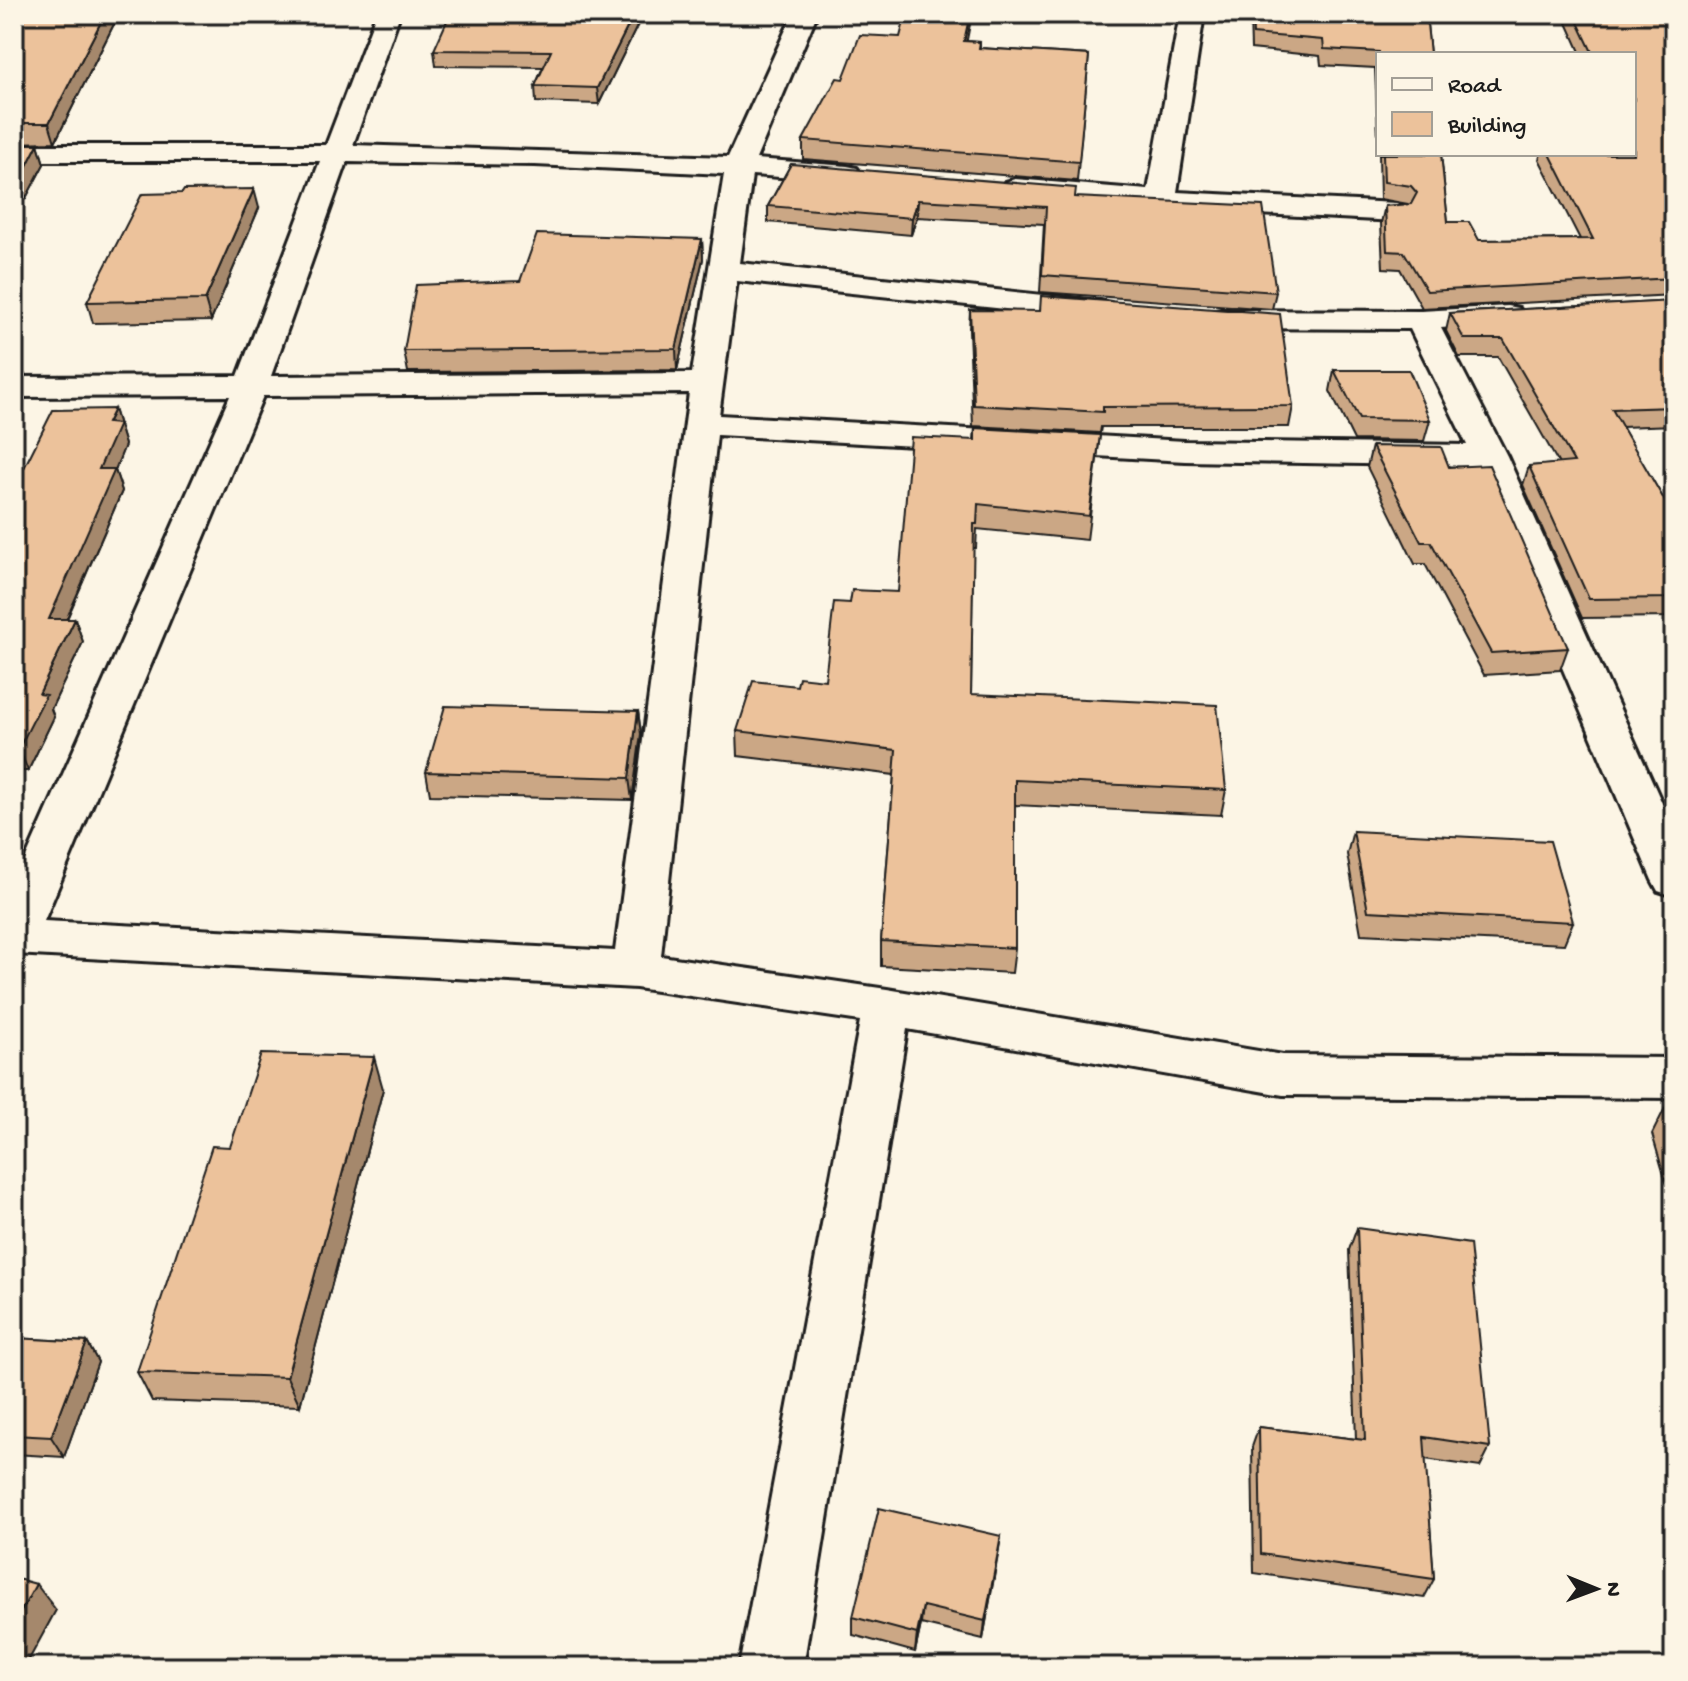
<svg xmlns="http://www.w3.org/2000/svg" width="1688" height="1681" font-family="'Gochi Hand',sans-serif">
<rect width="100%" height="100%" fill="#fcf5e5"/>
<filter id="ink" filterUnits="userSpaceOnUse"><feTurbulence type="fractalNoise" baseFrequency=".0125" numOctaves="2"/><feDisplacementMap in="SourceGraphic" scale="16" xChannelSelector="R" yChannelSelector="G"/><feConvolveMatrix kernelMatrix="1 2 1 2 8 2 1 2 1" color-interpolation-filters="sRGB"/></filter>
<g filter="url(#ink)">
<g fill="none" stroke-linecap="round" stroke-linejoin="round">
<defs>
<g id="minor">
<path d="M 376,14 L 400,14 L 353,145 L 728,157 L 793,14 L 817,14 L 756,159 L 847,166 L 857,168 L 861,174 L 857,180 L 847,182 L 752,175 L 740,263 L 1100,301 L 1111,303 L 1116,310 L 1111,317 L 1100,319 L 737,281 L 719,415 L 1185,441 L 1467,445 L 1410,329 L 1221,328 L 1210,326 L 1205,319 L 1210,312 L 1221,310 L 1421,311 L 1508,306 L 1519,308 L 1524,315 L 1519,322 L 1441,328 L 1507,456 L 1674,830 L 1674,896 L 1658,891 L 1652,880 L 1477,466 L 1185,461 L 717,435 L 661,956 L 887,989 L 1283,1055 L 1674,1058 L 1674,1098 L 1283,1095 L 907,1029 L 803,1667 L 739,1667 L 860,1021 L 636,988 L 14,954 L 14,885 L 230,396 L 14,397 L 14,377 L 238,376 L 320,161 L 14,161 L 14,145 L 326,145 ZM 347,162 L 535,165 L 724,174 L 692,373 L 271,376 ZM 689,393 L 615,951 L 44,921 L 263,396 Z"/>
<polygon points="1180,14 1204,14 1177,192 1396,203 1406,206 1411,212 1406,218 1396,221 1161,209 1005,194 1001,188 1005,182 1015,179 1148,190"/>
</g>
</defs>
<use href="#minor" stroke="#1c1c1c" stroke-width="6"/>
<use href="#minor" fill="#fcf5e5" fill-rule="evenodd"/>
</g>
<g fill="#cba785" stroke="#1c1c1c" stroke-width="2">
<polygon points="14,14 119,14 55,142 14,143"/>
<polygon points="643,14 599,104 536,102 535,86 543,67 436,66 434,50"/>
<polygon points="1250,14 1426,14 1430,54 1378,54 1378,137 1375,68 1321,65 1320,56 1251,49"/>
<polygon points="1563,14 1674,14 1674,295 1422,308 1400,269 1383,268 1381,223 1385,206 1408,204 1380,199 1379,154 1441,154 1448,222 1479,240 1580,239 1539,159 1541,154 1634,154 1634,54 1581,54"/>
<polygon points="967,41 980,42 980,48 1089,55 1077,181 803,159 803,140"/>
<polygon points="14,144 38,144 44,164 26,198 22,198 14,211"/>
<polygon points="791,164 1075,197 1276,292 1272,309 1040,292 1044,224 917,217 911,235 768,222 768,206"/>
<polygon points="182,193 259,208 211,321 93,323 87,302"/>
<polygon points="702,239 703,259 677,370 408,372 404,351 520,281"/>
<polygon points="1674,301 1674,425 1622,427 1674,517 1674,617 1582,618 1523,485 1529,466 1559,464 1498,357 1459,357 1446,331 1450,313"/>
<polygon points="970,310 1293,406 1289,427 1101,427 1100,433 973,426 969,330"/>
<polygon points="1334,370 1430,420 1424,441 1354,440 1330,391"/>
<polygon points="114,409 125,445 115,470 122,491 67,619 75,619 83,642 51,709 54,717 28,771 18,771 14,781 14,471 24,468"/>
<polygon points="975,428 1100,435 1087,540 977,529 976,548 973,548 971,694 1226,790 1221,815 1015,805 1015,948 1012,973 881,966 881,941 894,775 738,756 737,731 797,686 825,680 898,592 974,440"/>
<polygon points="1372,446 1449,467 1568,648 1560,670 1484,675 1425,564 1415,564 1367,467"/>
<polygon points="638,711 641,734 632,800 430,795 426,772"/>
<polygon points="1353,831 1573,922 1564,944 1361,934 1347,854"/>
<polygon points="383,1089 300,1406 152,1401 137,1372 230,1147"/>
<polygon points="1668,1102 1674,1102 1674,1209 1652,1134"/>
<polygon points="1357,1228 1490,1447 1480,1467 1425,1459 1434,1579 1424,1598 1254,1573 1252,1447 1259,1427 1356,1439 1349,1250"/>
<polygon points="14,1338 87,1342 98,1362 64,1457 14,1454"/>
<polygon points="1001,1536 983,1639 921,1624 915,1652 853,1635 853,1617"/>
</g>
<g fill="#a5886c" stroke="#1c1c1c" stroke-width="2">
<polygon points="105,14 119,14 55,142 49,123"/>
<polygon points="634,14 643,14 599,104 597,88"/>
<polygon points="970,14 972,14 963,60 964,41"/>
<polygon points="38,144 44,164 26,198 20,179"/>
<polygon points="15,179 22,198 14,211 14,180"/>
<polygon points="254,189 259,208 211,321 205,300"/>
<polygon points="918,200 917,217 911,235 912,218"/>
<polygon points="702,239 703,259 677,370 676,349"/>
<polygon points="114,409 125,445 115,470 122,491 57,641 49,619 99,469 107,423"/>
<polygon points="75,619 83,642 51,709 54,717 28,771 19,748 39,694"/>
<polygon points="638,711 641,734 632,800 629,778"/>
<polygon points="14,761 18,771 14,781"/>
<polygon points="374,1057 383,1089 300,1406 287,1377"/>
<polygon points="87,1342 98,1362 64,1457 51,1437"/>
<polygon points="1001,1536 998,1555 983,1639 985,1621"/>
<polygon points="36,1584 56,1610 25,1667 14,1667 14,1624"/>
<polygon points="923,1606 921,1624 915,1652 917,1634"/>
</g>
<g fill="#ecc29b" stroke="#1c1c1c" stroke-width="2">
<polygon points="14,14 105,14 49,123 14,123"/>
<polygon points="450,14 634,14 597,88 535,86 551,51 434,50"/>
<polygon points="906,14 970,14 964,41 980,42 979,48 1089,55 1079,162 803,140 837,78 843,79 860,35 900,37"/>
<polygon points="1252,14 1426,14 1430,54 1379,54 1379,52 1324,49 1323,40 1253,34"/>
<polygon points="1574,14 1674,14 1674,278 1427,291 1404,252 1387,251 1385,206 1411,204 1417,193 1411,186 1384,182 1383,154 1441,154 1448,222 1469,222 1479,240 1593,239 1550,154 1634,154 1634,54 1593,54"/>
<polygon points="14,144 38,144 20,179 15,179 14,180"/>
<polygon points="791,164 1076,188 1075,197 1263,206 1276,292 1042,275 1046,207 918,200 912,218 768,206"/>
<polygon points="254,189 205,300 87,302 142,194 182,193 184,190"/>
<polygon points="537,234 702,239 676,349 404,351 416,285 520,281"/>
<polygon points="1041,296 1280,314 1293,406 1103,407 1103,412 974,405 970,310 1040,311"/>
<polygon points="1674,301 1674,407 1612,409 1674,517 1674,598 1589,599 1529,466 1574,462 1503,339 1464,339 1450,313"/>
<polygon points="1334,370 1409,370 1430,420 1359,419"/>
<polygon points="114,409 107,423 119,424 99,469 115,469 49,619 75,619 39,694 46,695 19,748 14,748 14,471 15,469 24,468 53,410"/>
<polygon points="975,428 1100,435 1089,516 978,504 977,524 974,524 971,694 1217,705 1226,790 1015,780 1015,948 881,941 896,750 737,731 753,681 797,686 799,677 825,680 834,602 850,603 852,590 898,592 911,437 975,440"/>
<polygon points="1372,446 1441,447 1449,467 1489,465 1568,648 1491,653 1431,542 1421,542"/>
<polygon points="445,706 638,711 629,778 426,772"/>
<polygon points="1353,831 1550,841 1573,922 1368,911"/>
<polygon points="261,1054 374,1057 287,1377 137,1372 212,1146 230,1147"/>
<polygon points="1668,1102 1674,1102 1674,1122"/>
<polygon points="1357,1228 1470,1244 1490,1447 1424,1437 1434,1579 1261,1554 1259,1427 1365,1440"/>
<polygon points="14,1338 87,1342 51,1437 14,1435"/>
<polygon points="879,1508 1001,1536 985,1621 923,1606 917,1634 853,1617"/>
<polygon points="14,1578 36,1584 14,1624"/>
</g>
</g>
<rect width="1688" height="1681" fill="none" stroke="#fcf5e5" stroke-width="48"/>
<rect x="24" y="24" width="1640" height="1633" fill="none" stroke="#1c1c1c" stroke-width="3" filter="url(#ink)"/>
<rect x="1376" y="52" width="260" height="104" fill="#fcf5e5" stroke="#a29e95" stroke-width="2"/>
<rect x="1392" y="78" width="40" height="12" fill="#fcf5e5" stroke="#a29e95" stroke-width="2"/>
<text x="1448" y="92" font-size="24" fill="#1c1c1c">Road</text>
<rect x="1392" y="112" width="40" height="24" fill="#ecc29b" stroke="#a29e95" stroke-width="2"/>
<text x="1448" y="132" font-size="24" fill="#1c1c1c">Building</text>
<g transform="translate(1596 1589) rotate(91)" stroke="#fcf5e5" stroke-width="6" paint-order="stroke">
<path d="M0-6L14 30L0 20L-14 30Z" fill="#1c1c1c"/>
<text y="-12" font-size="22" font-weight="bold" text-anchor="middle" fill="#1c1c1c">N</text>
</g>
</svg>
